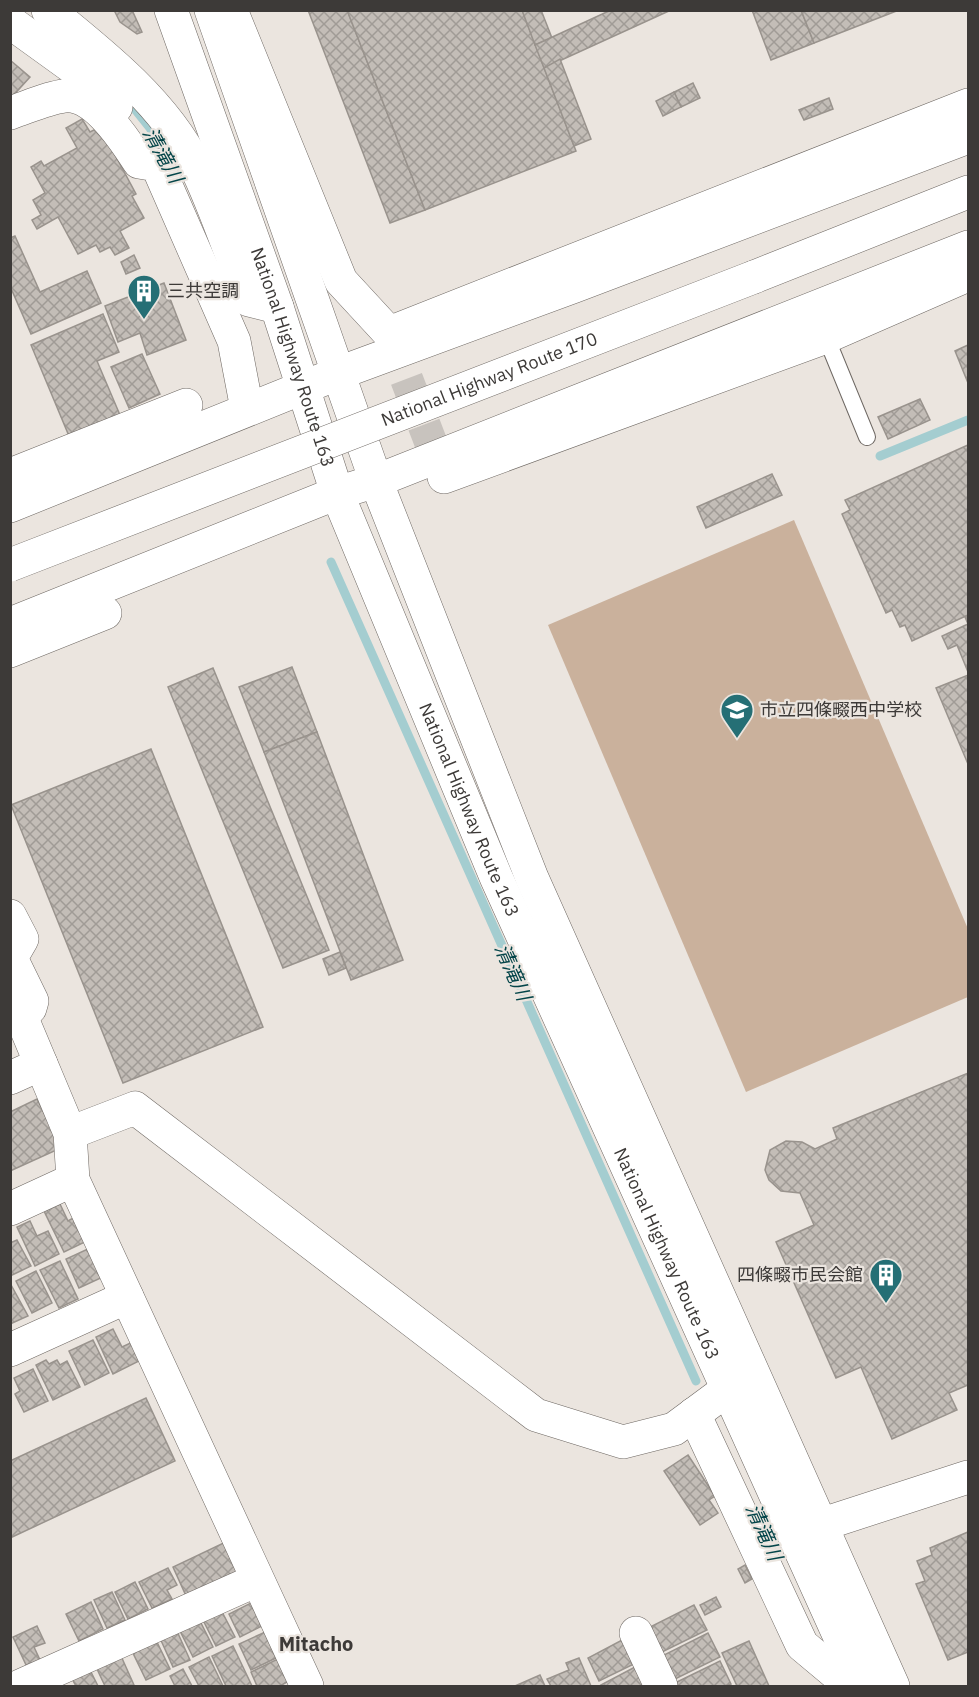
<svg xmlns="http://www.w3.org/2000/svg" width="979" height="1697" font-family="'IBM Plex Sans','Noto Sans JP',sans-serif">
<defs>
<pattern id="building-cross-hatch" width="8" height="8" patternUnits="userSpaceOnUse" patternTransform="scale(1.5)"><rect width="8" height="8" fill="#c3bdb7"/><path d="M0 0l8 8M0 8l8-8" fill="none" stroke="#a09b96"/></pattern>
</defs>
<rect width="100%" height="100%" fill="#ebe5df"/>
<polygon fill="#cab19c" points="794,520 968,929 968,997 746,1092 548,625"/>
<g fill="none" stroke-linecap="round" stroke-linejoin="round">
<g stroke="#a4cdd0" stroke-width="9">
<polyline points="126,98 150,128 166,158"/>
<polyline points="880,456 968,420"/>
<polyline points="331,562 696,1381"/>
</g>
</g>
<g fill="url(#building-cross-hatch)" stroke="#99938d" stroke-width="1.5">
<polygon points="114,10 132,10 142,32 137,34 120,22"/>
<polygon points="308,10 347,10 425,210 390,223"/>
<polygon points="347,10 522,10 576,151 425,210"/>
<polygon points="522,10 541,10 552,38 535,45"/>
<polygon points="611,10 671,10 544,68 535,45"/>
<polygon points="752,10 801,10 814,43 771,60"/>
<polygon points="801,10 899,10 814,43"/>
<polygon points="560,59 591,139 574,146 544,68"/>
<polygon points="10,60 30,77 10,99"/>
<polygon points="693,83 700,98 681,107 674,92"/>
<polygon points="674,92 681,107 663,116 656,101"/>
<polygon points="829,98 833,109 804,120 799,110"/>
<polygon points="82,119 90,132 100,127 136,194 132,196 144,218 120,231 129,248 115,255 110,247 100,252 96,245 78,254 58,217 37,229 32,220 41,215 33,200 45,193 31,167 41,161 44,166 77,148 66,128"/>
<polygon points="15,236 40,292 87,271 101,303 31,334 10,286 10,238"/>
<polygon points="134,255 140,268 126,274 121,262"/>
<polygon points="164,283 186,340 147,355 140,333 118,342 105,306"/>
<polygon points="103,314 119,352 97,361 120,415 69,436 31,345"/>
<polygon points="968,345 968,383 955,351"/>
<polygon points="142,354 160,394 129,408 111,367"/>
<polygon points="920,399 930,420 888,439 878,417"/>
<polygon points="968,445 968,615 912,641 905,625 900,627 892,610 886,613 842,514 850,510 845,500"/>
<polygon points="772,474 782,495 706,528 697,507"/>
<polygon points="968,615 968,672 957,645 948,649 942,636 968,624 965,617"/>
<polygon points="292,667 317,732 264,752 239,687"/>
<polygon points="213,668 329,950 283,968 168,687"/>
<polygon points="968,675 968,764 936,688"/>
<polygon points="317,732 403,960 351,980 264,752"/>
<polygon points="151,749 263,1027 123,1083 11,805"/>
<polygon points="340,952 346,968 329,975 323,959"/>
<polygon points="968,1073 968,1385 949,1393 957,1410 892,1439 861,1367 836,1378 776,1242 814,1225 800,1193 781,1191 769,1180 765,1170 770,1150 786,1141 802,1142 815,1149 837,1139 833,1128"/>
<polygon points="37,1099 61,1148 10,1171 10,1112"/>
<polygon points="60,1204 68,1221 75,1217 87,1241 64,1252 44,1211"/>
<polygon points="30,1221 37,1236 48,1231 59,1254 35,1266 17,1227"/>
<polygon points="17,1240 31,1266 10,1276 10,1243"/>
<polygon points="90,1248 103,1277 79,1288 66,1259"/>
<polygon points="60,1261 78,1299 59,1308 40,1270"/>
<polygon points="36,1271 52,1303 32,1313 16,1281"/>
<polygon points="10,1283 28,1316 10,1324"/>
<polygon points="113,1329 122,1347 137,1340 145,1358 113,1374 96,1337"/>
<polygon points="93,1340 109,1373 85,1385 69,1351"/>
<polygon points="46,1360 49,1364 57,1360 60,1365 67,1361 80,1387 53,1400 36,1365"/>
<polygon points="33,1369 48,1401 24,1412 15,1394 20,1391 14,1378"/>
<polygon points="146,1398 175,1461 10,1538 10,1461"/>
<polygon points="688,1455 715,1496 709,1500 718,1513 700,1525 664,1471"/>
<polygon points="968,1532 968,1652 948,1660 916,1584 925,1581 917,1561 932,1555 930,1548"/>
<polygon points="232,1539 246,1570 187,1598 173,1567"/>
<polygon points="745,1565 752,1579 745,1583 738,1569"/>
<polygon points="168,1568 177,1585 167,1590 172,1599 152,1608 139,1582"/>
<polygon points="135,1582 148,1609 128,1619 115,1592"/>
<polygon points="112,1592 125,1620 107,1628 94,1600"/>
<polygon points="716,1597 721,1607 705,1615 700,1605"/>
<polygon points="261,1598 272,1621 240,1637 229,1614"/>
<polygon points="91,1602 103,1629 79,1641 66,1614"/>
<polygon points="694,1605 707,1630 662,1652 650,1627"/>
<polygon points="219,1606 235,1637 216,1646 201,1616"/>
<polygon points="198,1617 213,1647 193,1657 178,1627"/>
<polygon points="37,1626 45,1643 34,1647 40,1660 27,1667 13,1637"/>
<polygon points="274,1628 278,1657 251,1670 239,1644"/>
<polygon points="176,1629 190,1660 173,1667 159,1636"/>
<polygon points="708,1633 720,1657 675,1679 664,1655"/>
<polygon points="155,1638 170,1669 146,1680 131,1649"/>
<polygon points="624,1639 636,1663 599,1681 588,1658"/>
<polygon points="749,1641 769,1686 737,1686 722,1653"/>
<polygon points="233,1646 252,1686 226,1686 212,1656"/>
<polygon points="286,1655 296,1677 280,1686 257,1686 251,1672"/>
<polygon points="121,1656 134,1685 105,1686 96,1667"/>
<polygon points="209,1657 223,1686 199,1686 189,1667"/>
<polygon points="579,1658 591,1686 551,1686 547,1679 569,1670 566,1663"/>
<polygon points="720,1661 731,1684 725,1686 678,1686 677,1682"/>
<polygon points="635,1667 646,1686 602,1686 601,1685"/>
<polygon points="89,1668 98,1686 76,1686 71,1677"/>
<polygon points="183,1669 192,1686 175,1686 170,1676"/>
<polygon points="540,1675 545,1686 515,1686"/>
</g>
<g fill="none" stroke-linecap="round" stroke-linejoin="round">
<polyline stroke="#c8c3be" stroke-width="33" stroke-dasharray="33 16" stroke-linecap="butt" points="389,333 444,477"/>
<defs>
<polyline id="service" points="826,337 867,437"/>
<g id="minor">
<path d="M 48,10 C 100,52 165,103 195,165 C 216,208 231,256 249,300 L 277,307"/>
<polyline points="231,10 341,281 389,333 968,105"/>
<polyline points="10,22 82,74 116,107"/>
<path d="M 10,113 C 28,107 47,98 64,96 C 94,92 125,140 139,162 L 157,165 L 234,341 L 247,409"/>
<polyline points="10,475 186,405"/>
<polyline points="444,477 826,337 968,275"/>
<polyline points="10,651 105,613"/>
<polyline points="10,916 22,939 11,958 32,1001 30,1008"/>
<polyline points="10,990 70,1133 73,1180 307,1686"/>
<polyline points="10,1078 41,1064"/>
<polyline points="70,1133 135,1108 536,1415 623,1442 674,1429 728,1389"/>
<polyline points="10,1209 73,1180"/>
<polyline points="10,1350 127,1297"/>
<polyline points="694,1414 802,1645 851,1686"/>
<polyline points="820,1525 968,1477"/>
<polyline points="636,1633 661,1686"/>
<polyline points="20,1686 257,1580"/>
</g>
<g id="trunk">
<path id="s1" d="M 171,10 L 277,307 L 337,493 L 496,877 L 862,1686"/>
<polyline points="211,10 376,481 532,878 893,1686"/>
<polyline points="754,277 968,192"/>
<polyline points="10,506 339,373 575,286 968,137"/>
<polyline points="10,624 337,493 376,481 968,247"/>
</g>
</defs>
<use href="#service" stroke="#6e6863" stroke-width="18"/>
<use href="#minor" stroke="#6e6863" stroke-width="34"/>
<use href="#trunk" stroke="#6e6863" stroke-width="34"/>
<use href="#service" stroke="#fff" stroke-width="16"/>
<use href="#minor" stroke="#fff" stroke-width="33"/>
<use href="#trunk" stroke="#fff" stroke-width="33"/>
<defs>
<g id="trunk-bridge">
<path id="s2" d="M 10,565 L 754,277"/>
</g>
</defs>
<use href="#trunk-bridge" stroke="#6e6863" stroke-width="34" stroke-linecap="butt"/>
<use href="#trunk-bridge" stroke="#fff" stroke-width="33"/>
</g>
<defs>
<symbol id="building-pin" viewBox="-11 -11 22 30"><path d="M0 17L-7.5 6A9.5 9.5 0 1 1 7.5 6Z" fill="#256f75" stroke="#ebe5df"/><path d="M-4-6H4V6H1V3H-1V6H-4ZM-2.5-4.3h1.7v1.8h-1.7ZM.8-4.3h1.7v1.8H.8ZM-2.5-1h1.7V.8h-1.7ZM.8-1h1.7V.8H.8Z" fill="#fff"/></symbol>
<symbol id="school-pin" viewBox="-11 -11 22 30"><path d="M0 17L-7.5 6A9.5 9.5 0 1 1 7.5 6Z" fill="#256f75" stroke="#ebe5df"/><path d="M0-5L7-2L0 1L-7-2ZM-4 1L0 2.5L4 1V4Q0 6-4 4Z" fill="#fff"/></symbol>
</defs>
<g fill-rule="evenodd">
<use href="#building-pin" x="125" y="272" width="38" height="52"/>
<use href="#school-pin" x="718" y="691" width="38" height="52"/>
<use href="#building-pin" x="867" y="1256" width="38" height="52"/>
</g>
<g text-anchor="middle" stroke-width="4.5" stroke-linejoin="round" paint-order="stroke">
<g font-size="18" fill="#3d3a38" stroke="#ebe5df" text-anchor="start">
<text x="167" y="297">三共空調</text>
<text x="760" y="716">市立四條畷西中学校</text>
<text x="863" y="1281" text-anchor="end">四條畷市民会館</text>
</g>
<g font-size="18" fill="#3d3a38" stroke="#ebe5df">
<text dy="6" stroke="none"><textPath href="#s1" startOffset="368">National Highway Route 163</textPath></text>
<text dy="6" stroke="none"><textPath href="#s2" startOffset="514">National Highway Route 170</textPath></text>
<text dy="6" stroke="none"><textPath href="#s1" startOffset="854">National Highway Route 163</textPath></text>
<text dy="6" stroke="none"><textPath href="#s1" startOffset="1340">National Highway Route 163</textPath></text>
</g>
<g font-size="20" font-style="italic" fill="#044549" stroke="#ebe5df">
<text transform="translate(163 155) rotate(61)" y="7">清滝川</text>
<text transform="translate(513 972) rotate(66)" y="7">清滝川</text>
<text transform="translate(764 1532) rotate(66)" y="7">清滝川</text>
</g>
<g font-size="20" font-weight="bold" fill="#3d3a38" stroke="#ebe5df">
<text x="316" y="1651">Mitacho</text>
</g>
</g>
<rect width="979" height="1697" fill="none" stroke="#3d3a38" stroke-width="24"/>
</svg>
